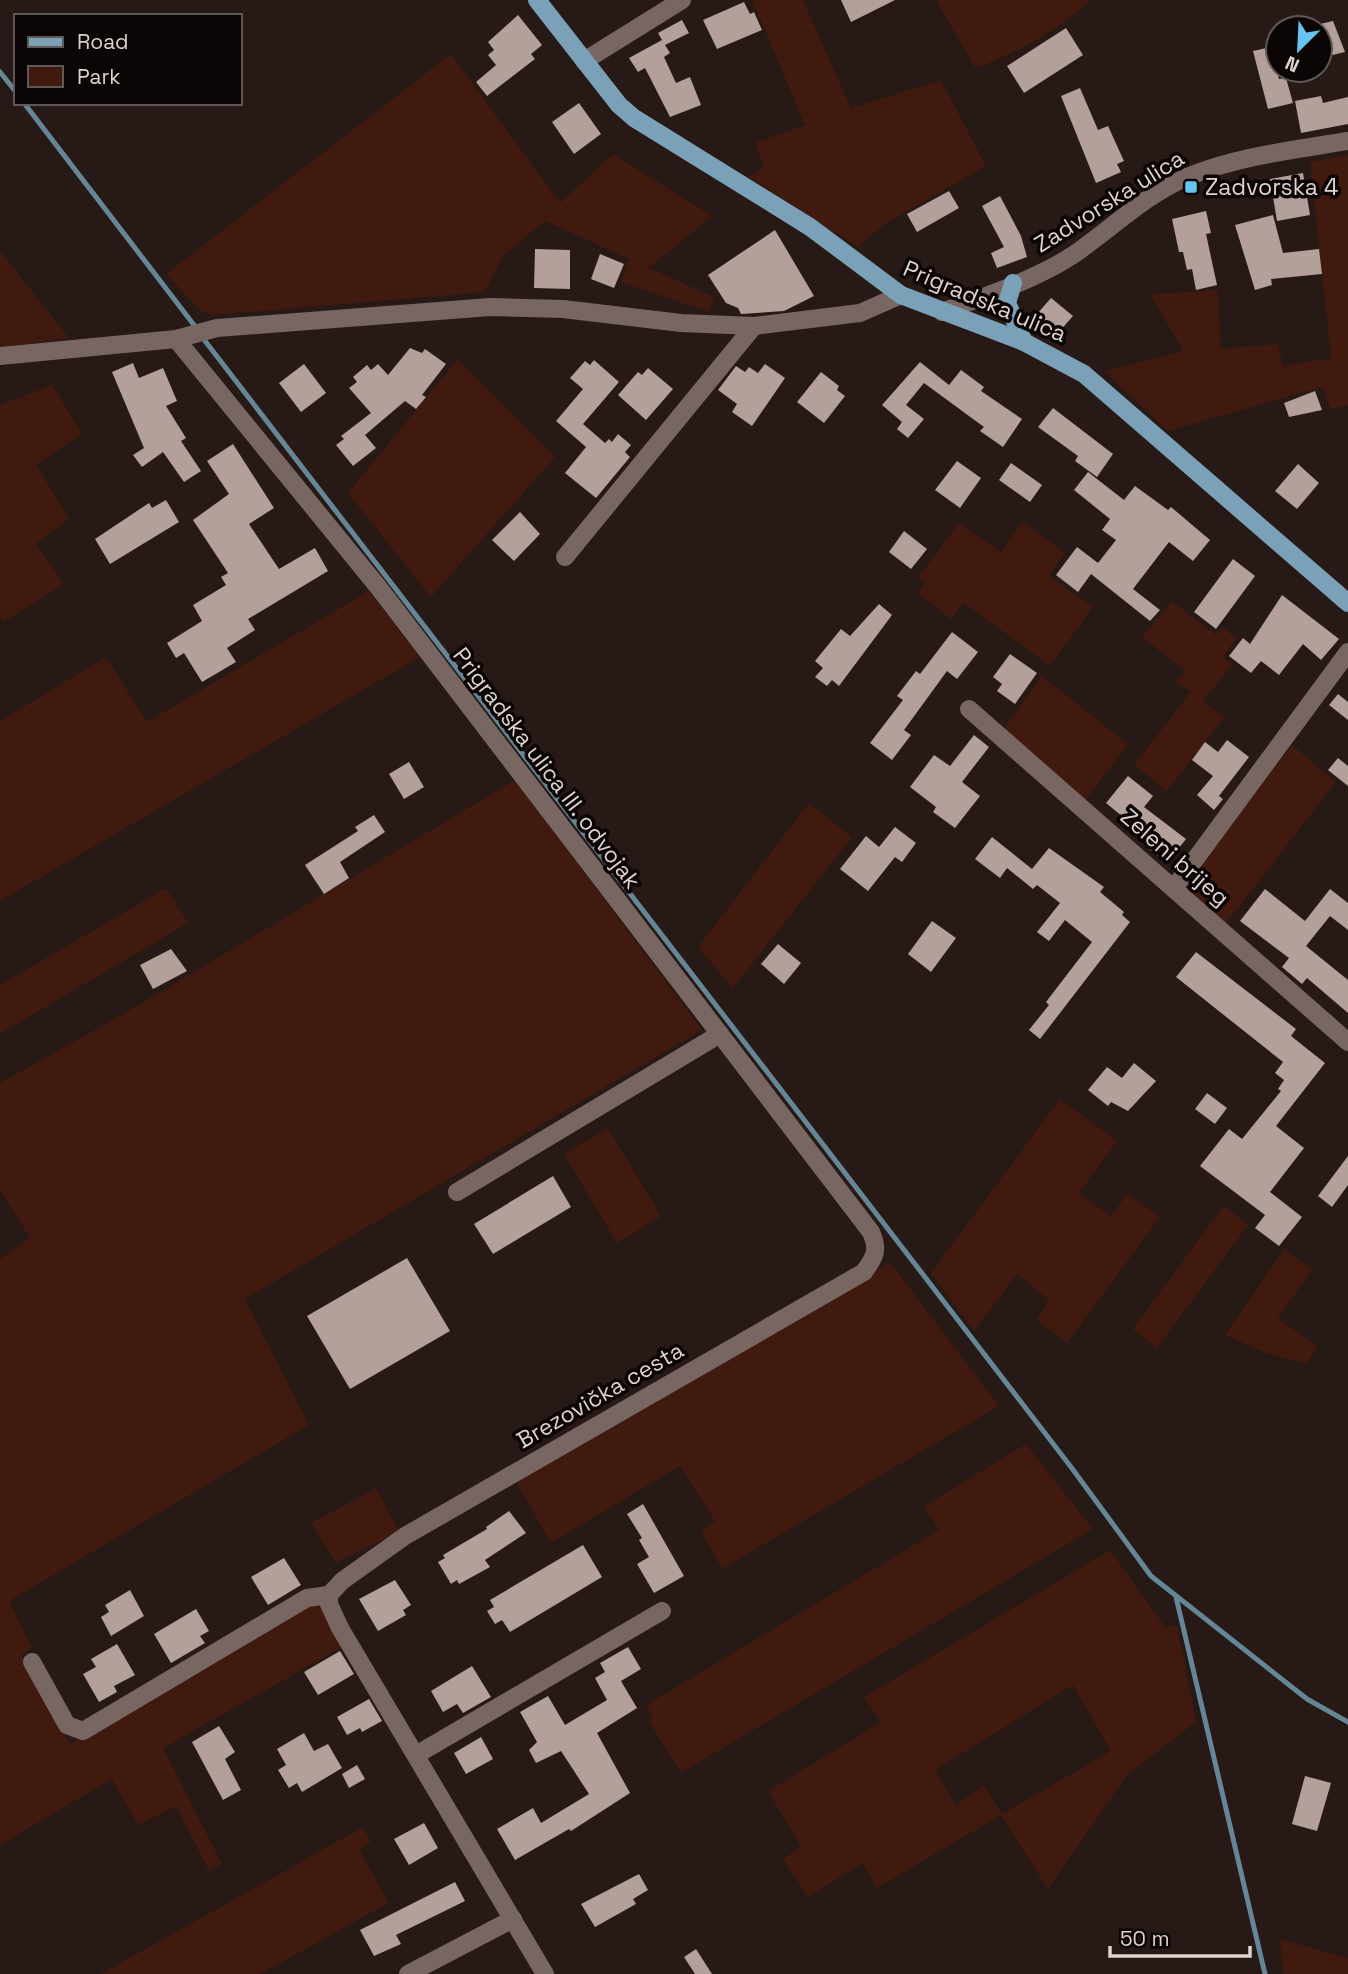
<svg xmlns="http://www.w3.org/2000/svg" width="1348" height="1974" font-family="'Space Grotesk',sans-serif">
<rect width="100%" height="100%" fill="#271915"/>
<g fill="#401a0f" fill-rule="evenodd">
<polygon points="752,0 803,0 851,108 941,80 986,166 886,223 858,247 749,177 764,167 755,143 805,125"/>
<path d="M 936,0 L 1091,0 C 1058,30 1017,54 975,68 Z"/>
<polygon points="451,54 560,203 613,154 712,216 649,268 714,297 709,312 620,282 629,259 545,221 503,256 485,292 211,315 200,310 166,274"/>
<polygon points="1348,155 1348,405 1331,409 1322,387 1168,431 1104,371 1183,351 1150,294 1218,290 1221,349 1278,344 1283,366 1331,358 1310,162"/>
<polygon points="0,251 69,338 3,347 0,342"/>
<polygon points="458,359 555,457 431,597 348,493"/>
<polygon points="52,385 82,434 36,465 69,519 36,544 64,584 4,622 0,617 0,405"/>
<polygon points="1023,521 1065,553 1049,576 1093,607 1050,666 964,603 951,619 918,593 925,583 918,578 959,523 1001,552"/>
<polygon points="369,591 420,657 0,901 0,721 106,657 147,722"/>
<polygon points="1172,601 1216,635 1222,627 1236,638 1223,657 1232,665 1203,701 1224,718 1167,791 1134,765 1191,692 1176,682 1185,671 1142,637"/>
<polygon points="1042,676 1128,744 1085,801 1003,730"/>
<polygon points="1292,745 1336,782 1224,926 1186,889 1192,875"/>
<polygon points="515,780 702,1030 245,1299 309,1425 9,1601 32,1648 21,1655 70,1744 307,1607 320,1603 346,1645 163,1748 222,1864 209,1871 176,1806 138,1825 112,1779 0,1845 0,1259 30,1238 0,1190 0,1083 132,1009"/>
<polygon points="809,803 852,837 733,988 698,947"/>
<polygon points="166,888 188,923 0,1034 0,985"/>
<polygon points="1060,1099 1117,1141 1079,1193 1110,1216 1128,1194 1160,1217 1067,1343 1036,1320 1049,1300 1017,1274 974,1331 931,1273"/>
<polygon points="608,1128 661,1216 617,1243 564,1154"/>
<polygon points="1224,1205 1248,1225 1157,1348 1133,1329"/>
<polygon points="1284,1249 1312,1269 1278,1319 1318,1346 1306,1364 1266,1353 1225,1335"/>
<polygon points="890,1262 999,1406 722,1569 701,1531 715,1521 680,1466 551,1543 515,1480"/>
<polygon points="1026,1444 1093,1529 681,1773 648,1720 653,1716 646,1705 939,1530 924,1506"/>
<polygon points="376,1488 399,1532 336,1563 311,1523"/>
<path d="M 1110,1550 L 1166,1628 L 1177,1625 L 1196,1722 L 1127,1775 L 1048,1889 L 1001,1815 L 877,1888 L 863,1863 L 808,1897 L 783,1859 L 801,1847 L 768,1791 L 881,1722 L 864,1697 ZM 1073,1685 L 1111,1751 L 1002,1814 L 984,1786 L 956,1805 L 935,1770 Z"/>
<polygon points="363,1827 371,1842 359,1849 389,1903 260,1974 101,1974"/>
<polygon points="1280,1939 1348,1958 1348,1974 1283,1974"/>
</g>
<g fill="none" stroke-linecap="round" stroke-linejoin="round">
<g stroke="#648697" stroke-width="5">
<polyline points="0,72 16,92"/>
<polyline points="24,103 197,329"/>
<polyline points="202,337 1071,1467 1151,1576 1307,1699 1348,1722"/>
<polyline points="1176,1597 1265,1974"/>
</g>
</g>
<g fill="#b3a09b">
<polygon points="841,0 895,0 851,22"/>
<polygon points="744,2 750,14 754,12 762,30 717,49 703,20"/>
<polygon points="518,15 542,45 531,54 535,59 487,96 476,82 496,65 488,55 494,50 488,42"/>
<polygon points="682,20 689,33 665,45 670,53 664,57 676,83 690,77 701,105 670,117 645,68 638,72 629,58 662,40 658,33"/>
<polygon points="1333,21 1345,52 1320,58 1320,24"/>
<polygon points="1066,28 1083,55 1024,93 1007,66"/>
<polygon points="1271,47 1279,79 1286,78 1293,103 1268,109 1253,51"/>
<polygon points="1080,88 1098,130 1108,126 1124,161 1117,164 1121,172 1096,183 1061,96"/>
<polygon points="1321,96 1323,103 1348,97 1348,124 1301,133 1295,101"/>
<polygon points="579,103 601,134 574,154 552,122"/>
<polygon points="1303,173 1310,215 1277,221 1270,179"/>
<polygon points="949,191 959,208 917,232 907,214"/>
<polygon points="1000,196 1021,236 1027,257 997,268 991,253 1004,247 982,206"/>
<polygon points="1206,211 1211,233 1206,234 1217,285 1196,290 1192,269 1187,270 1183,252 1179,252 1172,219"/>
<polygon points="1273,215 1283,253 1319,249 1322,274 1271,279 1272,285 1255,290 1235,225"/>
<polygon points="775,230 814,296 784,311 741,314 738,308 726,303 708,275"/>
<polygon points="535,249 570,250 570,289 534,288"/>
<polygon points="600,254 624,264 614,288 591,279"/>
<polygon points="1051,298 1073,316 1058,333 1037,314"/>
<polygon points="410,348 422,353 425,349 446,364 422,395 426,397 416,409 405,401 365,435 376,448 353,466 336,445 344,439 341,436 371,413 349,388 357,382 353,377 367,365 371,370 378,364 388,375"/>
<polygon points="594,360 619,382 583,424 605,443 609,439 612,442 618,434 631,445 625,452 630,457 596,498 565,473 586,447 556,421 583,389 570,378 585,361 590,365"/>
<polygon points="920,362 949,385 961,370 984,387 981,391 1022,419 1003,447 980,431 984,427 924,383 906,405 924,419 908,438 897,429 902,422 882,405"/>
<polygon points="133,363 139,378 163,368 177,401 166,406 186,438 181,441 201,471 184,482 163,452 142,467 133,455 144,448 112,372"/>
<polygon points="304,364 326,393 301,412 279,383"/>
<polygon points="765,364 785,378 752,426 732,412 737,404 718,390 736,366 745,372 749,367 758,373"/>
<polygon points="648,368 673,389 646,420 618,395 638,372 642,375"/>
<polygon points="821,372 839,386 837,390 845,396 824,423 797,402"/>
<polygon points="1315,391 1322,410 1289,417 1284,403"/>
<polygon points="1053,408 1113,454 1097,477 1075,461 1078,456 1038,427"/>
<polygon points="233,444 274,508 249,524 279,569 315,548 328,571 248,619 255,630 227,648 236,662 202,682 184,653 176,658 167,643 202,621 193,605 226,585 221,577 228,573 193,520 229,494 207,461"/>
<polygon points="957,461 981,478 960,508 935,490"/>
<polygon points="1011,463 1042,485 1030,502 999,480"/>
<polygon points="1298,464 1319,483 1297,509 1275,491"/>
<polygon points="1088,472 1124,500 1135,486 1168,510 1171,507 1210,540 1193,561 1169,542 1133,589 1160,610 1150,621 1091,574 1078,592 1056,575 1077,547 1098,563 1116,540 1102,530 1110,519 1074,490"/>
<polygon points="166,500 179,522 110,564 95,539 149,503 152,508"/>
<polygon points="520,512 540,534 514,561 492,540"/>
<polygon points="904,531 927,549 911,569 889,552"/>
<polygon points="1233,559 1255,576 1216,629 1194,612"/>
<polygon points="1282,595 1339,639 1321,660 1303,644 1279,675 1261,661 1251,673 1229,656 1243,638 1250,644"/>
<polygon points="879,604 892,615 839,686 832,680 827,686 815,677 823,668 815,661 841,629 850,636"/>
<polygon points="952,632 978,652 957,679 947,671 904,730 911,735 892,760 870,743 903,700 897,696 916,671 920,674"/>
<polygon points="1010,654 1037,673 1015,704 997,691 1002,684 993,677"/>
<polygon points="1338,694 1348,702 1348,720 1329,705"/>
<polygon points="974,735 989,747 962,782 980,796 955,828 933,812 936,807 910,787 934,755 950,766"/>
<polygon points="1227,740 1249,757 1219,796 1223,799 1214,810 1197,795 1213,776 1192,760 1205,742 1218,752"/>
<polygon points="1338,758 1348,766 1348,786 1328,770"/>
<polygon points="409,762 424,787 404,799 389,774"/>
<polygon points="1128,776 1153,796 1144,807 1186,839 1167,863 1144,845 1147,841 1136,834 1139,830 1106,803"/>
<polygon points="374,815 385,832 340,862 349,878 324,894 305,865 358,831 355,827"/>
<polygon points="895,827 916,843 902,862 895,857 868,891 840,869 866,836 879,847"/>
<polygon points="992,837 1032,869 1049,848 1104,887 1100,892 1124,912 1122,915 1130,922 1040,1039 1029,1030 1049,1005 1046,1002 1092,942 1065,920 1049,941 1037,932 1060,903 1037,885 1033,889 1007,868 1000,878 975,859"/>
<polygon points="1265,889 1305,921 1330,889 1348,903 1348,930 1330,916 1306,946 1348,980 1348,1013 1307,978 1302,984 1282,967 1289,958 1240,921"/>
<polygon points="932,921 956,938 931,972 908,954"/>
<polygon points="778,944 801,963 784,984 761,964"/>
<polygon points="171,949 187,971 153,989 140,965"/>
<polygon points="1196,952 1296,1029 1291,1036 1325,1063 1276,1126 1304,1148 1270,1192 1302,1217 1279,1246 1255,1228 1265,1215 1200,1166 1229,1129 1242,1139 1281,1091 1278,1089 1284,1080 1275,1073 1283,1062 1176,977"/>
<polygon points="1134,1063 1156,1081 1128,1111 1111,1102 1108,1106 1088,1090 1107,1067 1122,1078"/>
<polygon points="1207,1093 1227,1108 1215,1124 1195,1109"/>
<polygon points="1348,1156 1348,1185 1332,1207 1318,1196"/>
<polygon points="553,1176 571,1207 493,1254 474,1224"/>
<polygon points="407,1258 450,1331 350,1389 307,1316"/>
<polygon points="643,1504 684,1576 654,1593 637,1564 649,1557 639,1540 642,1538 627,1514"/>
<polygon points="509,1511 526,1533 485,1560 490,1567 459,1584 457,1580 451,1584 438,1562 445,1558 443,1555 487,1529 486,1527"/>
<polygon points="583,1545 602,1577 510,1632 502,1620 495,1624 487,1611 494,1607 490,1600"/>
<polygon points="284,1558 301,1585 268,1605 251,1577"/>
<polygon points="395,1580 411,1605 403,1610 406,1615 378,1631 359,1599"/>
<polygon points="130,1590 144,1616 111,1636 101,1617 109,1612 105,1605"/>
<polygon points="196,1609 209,1631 200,1636 205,1643 171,1663 154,1634"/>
<polygon points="117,1644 135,1675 114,1686 117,1692 99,1702 83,1674 96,1667 91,1659"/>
<polygon points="628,1647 641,1669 621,1681 637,1708 597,1733 630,1793 571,1831 569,1829 515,1860 497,1829 533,1808 541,1823 589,1794 561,1751 536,1763 529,1750 537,1742 520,1712 548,1696 565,1725 607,1700 595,1678 605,1672 600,1663"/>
<polygon points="340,1651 354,1674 318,1695 304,1672"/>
<polygon points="472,1666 491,1697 463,1713 457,1704 443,1712 431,1691"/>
<polygon points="369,1699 382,1721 362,1732 360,1728 347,1735 337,1717"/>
<polygon points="219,1726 235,1752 225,1759 241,1790 223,1800 192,1742"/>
<polygon points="304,1733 314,1751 328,1744 342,1768 302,1792 297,1783 289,1788 278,1770 286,1765 277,1749"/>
<polygon points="481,1737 493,1759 466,1774 454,1753"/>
<polygon points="357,1765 365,1779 349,1788 342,1774"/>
<polygon points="1305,1776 1331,1783 1317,1831 1292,1824"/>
<polygon points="424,1823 438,1848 409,1865 394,1839"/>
<polygon points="639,1874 648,1890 633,1899 636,1904 595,1927 581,1904"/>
<polygon points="455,1882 465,1901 396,1935 401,1944 374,1956 360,1930"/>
<polygon points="696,1949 712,1974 695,1974 684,1957"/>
</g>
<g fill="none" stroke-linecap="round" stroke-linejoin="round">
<g stroke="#786662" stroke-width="18">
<polyline points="584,61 682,0"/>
<path d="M 942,312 C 985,296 1035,280 1073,255 C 1111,229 1145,195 1187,177 C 1238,156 1294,150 1348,141"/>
<path d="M 176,339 L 379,588 L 871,1232 C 879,1250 875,1257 864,1272 L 405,1536 L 342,1581 L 329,1595 L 329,1604 L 340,1628 L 545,1974"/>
<polyline points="0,356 176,339 217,328 490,307 563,309 681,323 754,326 860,313 901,295"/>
<polyline points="565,557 754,326"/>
<polyline points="969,709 1348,1042"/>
<polyline points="1174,888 1348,652"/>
<polyline points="457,1192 720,1034"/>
<polyline points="32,1662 67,1725 83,1731 307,1598 329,1595"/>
<polyline points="416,1755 662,1611"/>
<polyline points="408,1974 513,1919"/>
</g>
<g stroke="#7aa1b7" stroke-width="18">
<polyline points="537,0 619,105 634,118 810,227 901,295 1024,342 1084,374 1348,603"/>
<polyline points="1013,283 1007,303 1024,342"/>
</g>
</g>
<rect fill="#67c4f0" stroke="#0b0605" stroke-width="2.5" x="1184" y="180" width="14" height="14" rx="3.5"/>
<g text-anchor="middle" stroke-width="7" stroke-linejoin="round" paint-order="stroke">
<g font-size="23" fill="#ddd3d0" stroke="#0b0605" text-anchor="start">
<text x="1205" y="195">Zadvorska 4</text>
</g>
<g font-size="23" fill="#ddd3d0" stroke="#0b0605">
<text transform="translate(1109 201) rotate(-32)" y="8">Zadvorska ulica</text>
<text transform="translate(985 301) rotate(23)" y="8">Prigradska ulica</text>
<text transform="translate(547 768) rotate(53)" y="8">Prigradska ulica III. odvojak</text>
<text transform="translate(1175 857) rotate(41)" y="8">Zeleni brijeg</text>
<text transform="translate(600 1395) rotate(-30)" y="8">Brezovička cesta</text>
</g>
</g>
<rect x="14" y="14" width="228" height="91" fill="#0b0605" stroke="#5f5856" stroke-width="2"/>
<rect x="28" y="37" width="35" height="10" fill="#7aa1b7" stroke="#5f5856" stroke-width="2"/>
<text x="77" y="49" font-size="21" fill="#ddd3d0">Road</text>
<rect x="28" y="66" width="35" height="21" fill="#401a0f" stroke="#5f5856" stroke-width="2"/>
<text x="77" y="84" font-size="21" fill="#ddd3d0">Park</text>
<g transform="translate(1299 49) rotate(204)"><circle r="33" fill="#0b0605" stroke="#5f5856" stroke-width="2"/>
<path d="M0-5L12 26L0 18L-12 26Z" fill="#67c4f0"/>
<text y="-10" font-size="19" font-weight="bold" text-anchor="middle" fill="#ddd3d0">N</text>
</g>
<path d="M1110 1946v10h140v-10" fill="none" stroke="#ddd3d0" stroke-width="3.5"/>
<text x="1120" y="1946" font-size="21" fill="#ddd3d0" stroke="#0b0605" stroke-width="5" paint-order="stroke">50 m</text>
</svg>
